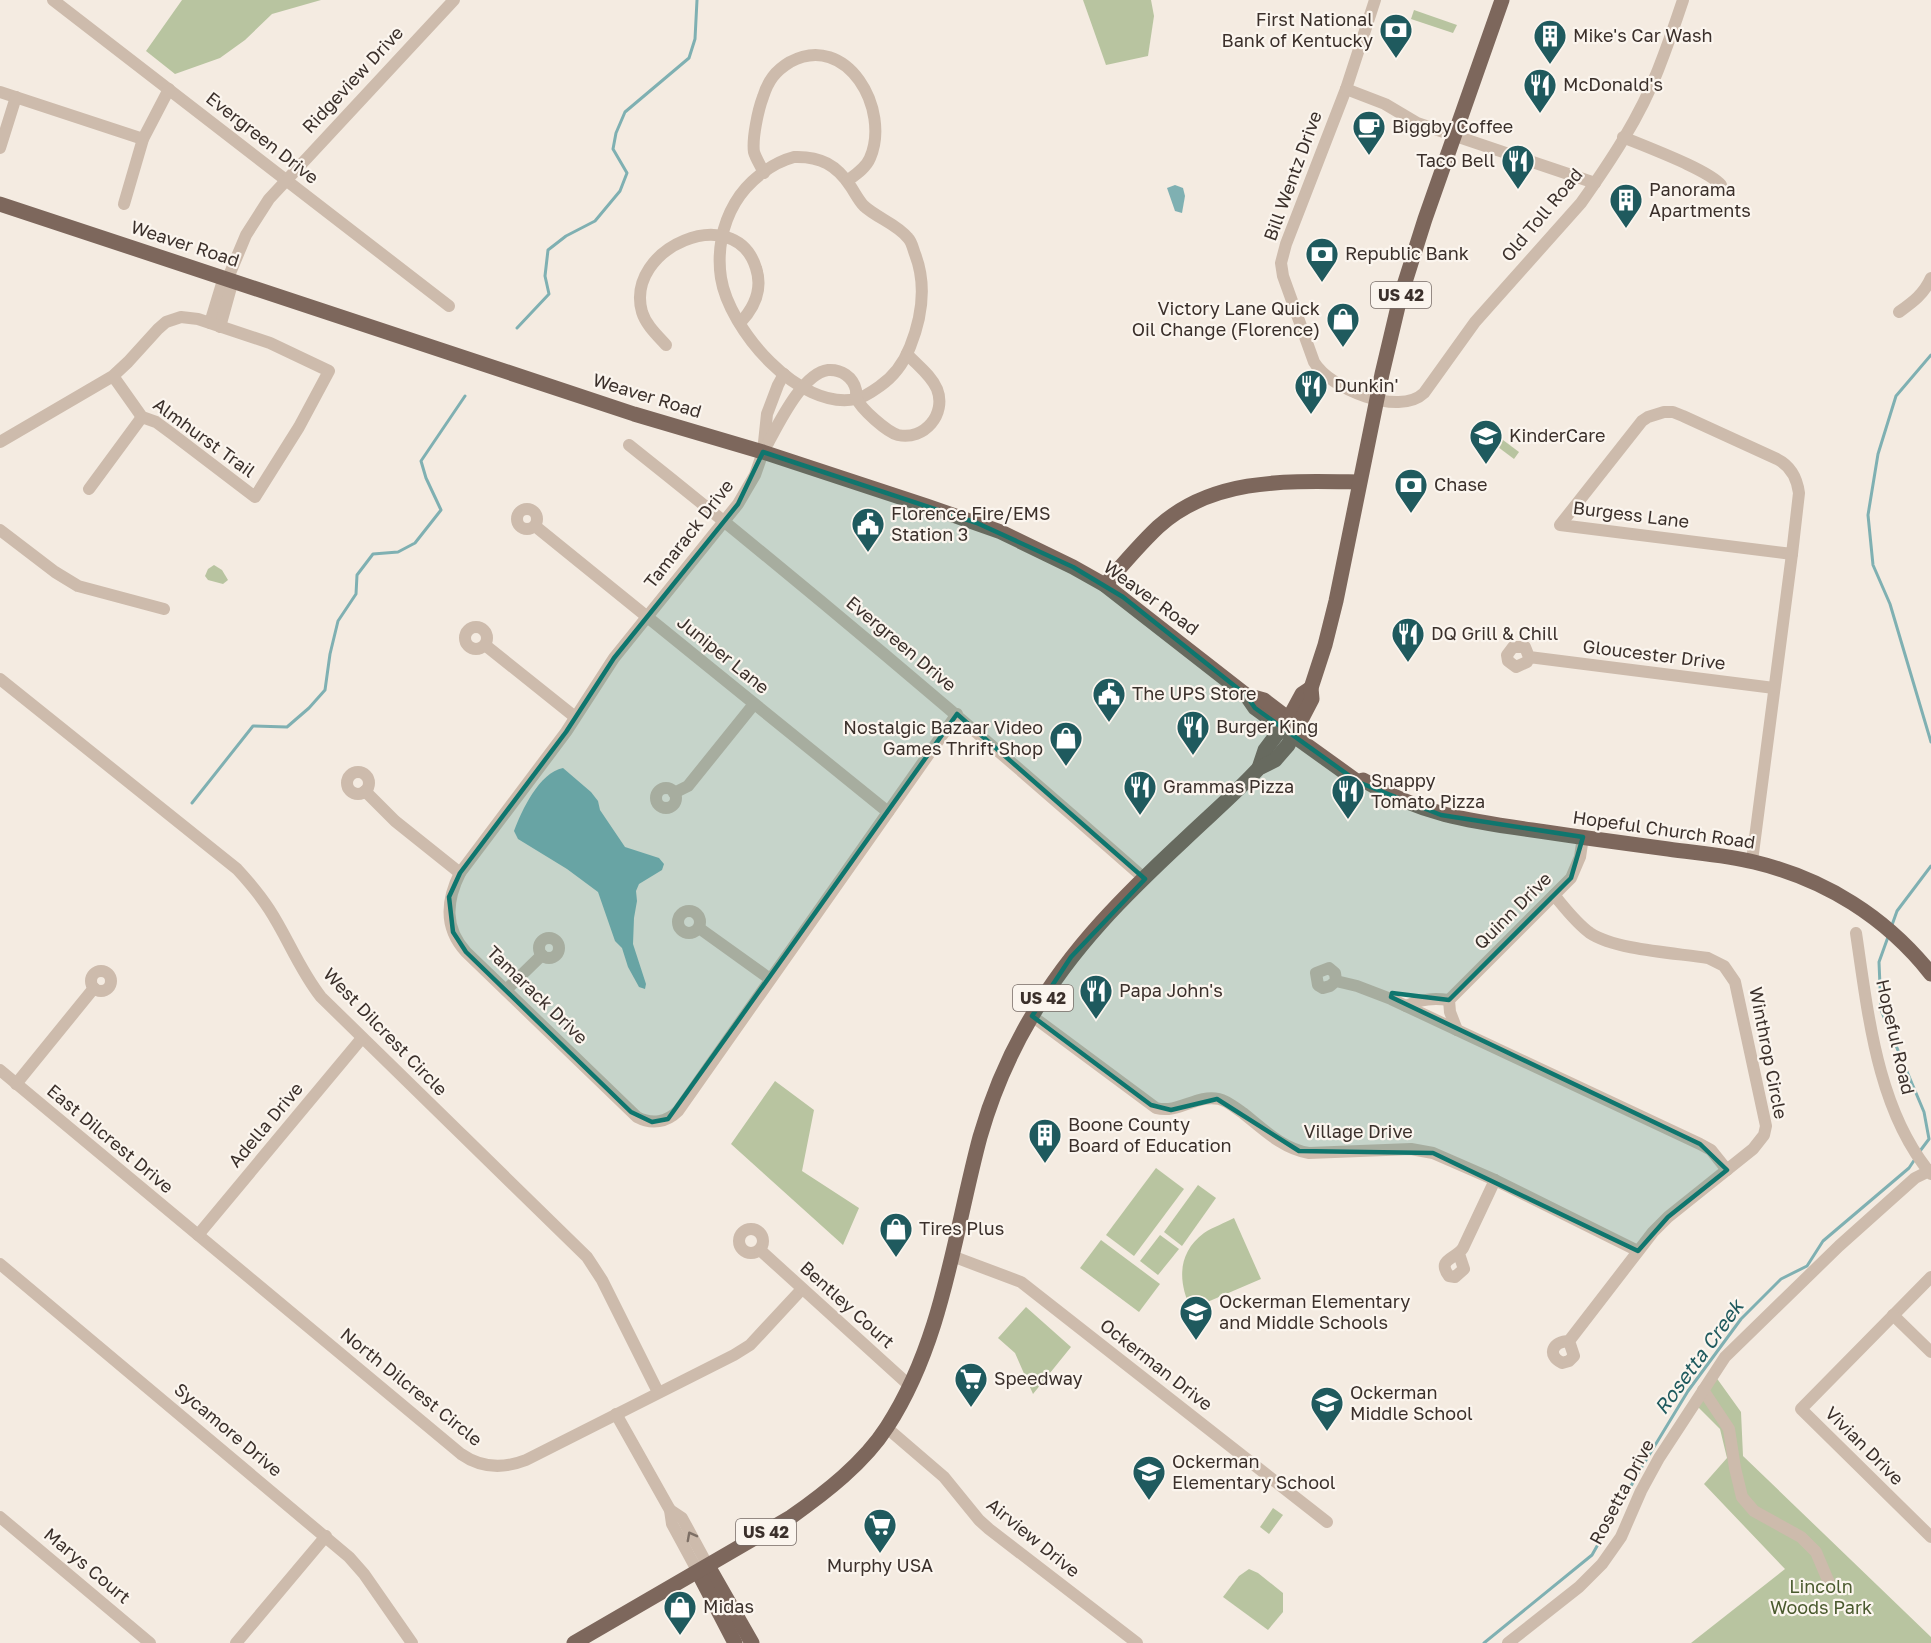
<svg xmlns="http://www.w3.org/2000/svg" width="1931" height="1643" font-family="'Golos Text',sans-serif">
<rect width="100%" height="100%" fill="#f4ebe1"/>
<g fill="#b8c4a0">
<polygon points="182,0 321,0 272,14 245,40 220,58 175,74 146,51"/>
<polygon points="1083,0 1151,0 1154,16 1148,56 1106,65"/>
<polygon points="1414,10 1457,25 1453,33 1411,19"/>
<polygon points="1495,434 1519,452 1514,459 1490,441"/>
<polygon points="214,565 222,570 228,580 223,584 208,580 205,576 208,569"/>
<polygon points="775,1081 814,1110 802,1171 859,1208 843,1245 731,1144"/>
<polygon points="1156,1168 1184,1189 1134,1256 1106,1235"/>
<polygon points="1198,1185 1216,1198 1182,1246 1164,1232"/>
<path d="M 1234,1218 L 1261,1279 L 1191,1309 C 1178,1282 1177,1253 1204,1233 C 1213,1227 1225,1223 1234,1218 Z"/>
<polygon points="1160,1235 1179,1249 1158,1275 1140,1261"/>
<polygon points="1101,1240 1160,1284 1139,1312 1080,1268"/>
<polygon points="1026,1307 1071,1347 1033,1394 1015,1353 998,1338"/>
<polygon points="1713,1373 1741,1412 1743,1456 1931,1637 1931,1643 1691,1643 1785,1569 1704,1484 1727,1458 1720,1429 1694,1403"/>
<polygon points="1273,1508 1283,1515 1269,1534 1260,1527"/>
<polygon points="1249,1569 1258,1573 1283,1593 1283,1612 1268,1630 1223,1597 1239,1576"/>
</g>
<g fill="#7fb0b2">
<polygon points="1175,185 1183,188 1185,196 1182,213 1175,211 1167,188"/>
<path d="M 563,768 L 591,792 L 598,801 L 600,810 L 625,847 L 659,858 L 664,864 L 662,870 L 639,884 L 636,891 L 637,901 L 634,918 L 633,944 L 646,984 L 645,989 L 639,987 L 628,967 L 622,948 L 615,941 L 598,892 L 567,869 L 518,839 L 514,831 C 522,810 539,773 563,768 Z"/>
</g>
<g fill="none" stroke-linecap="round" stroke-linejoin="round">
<g stroke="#7fb0b2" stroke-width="3">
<polyline points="517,328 549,294 545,276 548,250 566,236 595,221 620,191 627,173 613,149 616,133 625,112 689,58 695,39 697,0"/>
<polyline points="1931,355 1896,396 1878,454 1868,515 1873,565 1890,604 1931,742"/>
<polyline points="192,803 253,726 287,727 309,708 325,690 330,654 338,621 356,594 357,575 373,554 398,552 415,543 441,510 426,478 421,461 465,396"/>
<polyline points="1892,925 1897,911 1931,866"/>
<polyline points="1888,937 1879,962 1881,1010 1924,1112 1929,1139 1920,1151"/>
<polyline points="1484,1643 1592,1555 1640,1470 1688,1391 1741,1319 1781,1279 1807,1266 1823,1241 1909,1168 1915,1159"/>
</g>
<g stroke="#cdbbac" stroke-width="12">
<polyline points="53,0 449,306"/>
<path d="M 1375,0 L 1346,89 L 1286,244 L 1281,263 L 1283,276 L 1314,362 C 1330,389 1399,417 1424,393 L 1475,322 L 1581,203 C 1610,162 1640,117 1658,70 C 1667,47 1675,24 1683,0"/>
<polyline points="1346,89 1385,104 1417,123 1595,183"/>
<polyline points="0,92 143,139"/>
<path d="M 1623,137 C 1646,147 1707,169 1721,185"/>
<polyline points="0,148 16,97"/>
<path d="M 794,157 C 820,156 837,165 851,187 C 855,193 859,201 864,206 C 877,218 897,224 908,238 C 912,242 913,249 915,254 C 927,285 922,317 910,347 C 904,362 893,377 880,386 C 873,391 865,397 856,399 C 799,411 729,329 721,278 C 717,252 722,225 735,203 C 747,182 771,163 794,157 Z"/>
<path d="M 764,173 C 761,166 756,159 754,152 C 752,139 758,110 763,97 C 768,81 775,71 790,62 C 847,31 891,110 870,158 C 866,168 855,175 847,181"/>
<polyline points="124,204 143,139 169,89"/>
<polyline points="228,278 246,235 269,199 454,0"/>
<path d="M 1899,312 C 1913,302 1924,294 1931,278"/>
<polyline points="210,323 224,277"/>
<polyline points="220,327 233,280"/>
<path d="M 666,345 C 657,335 646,325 642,312 C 624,248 735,200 756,268 C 763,289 754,308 740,323"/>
<path d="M 784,374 L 778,385 L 767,414 L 763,452 L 755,475 L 738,504 L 614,658 L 566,732 L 460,873 C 446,901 444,928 466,952 L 637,1117 C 652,1125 667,1122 678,1111 L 957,714"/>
<path d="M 1664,412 L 1673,412 L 1683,416 L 1777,459 C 1791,466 1797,478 1799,493 L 1792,554 L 1560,525 L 1642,421 L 1648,417 Z"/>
<polyline points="0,442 113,376 128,362 158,329 166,322 181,317 198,319 270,343 329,371 299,427 255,497 171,433 156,422 142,417 113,376"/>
<path d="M 768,443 C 779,423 803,373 828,370 C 841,369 853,377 856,390 C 856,391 856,397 857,399 C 861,409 887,432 898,435 C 924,441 947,414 937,389 C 931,375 917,365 907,354"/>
<path d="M 629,445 C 805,585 976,730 1145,879"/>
<polyline points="89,489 142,417"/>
<circle cx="527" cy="519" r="10"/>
<polyline points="535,526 888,812"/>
<polyline points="0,530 55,572 78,586 164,609"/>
<circle cx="476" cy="638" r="11"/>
<polyline points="485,645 575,717"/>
<polyline points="1529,657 1527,662 1516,667 1508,661 1507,655 1513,647 1525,647 1529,657 1774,688"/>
<path d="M 0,679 L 237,869 C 249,882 260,895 269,909 C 288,938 299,969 321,997 L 587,1257 L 602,1280 L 658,1392"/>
<circle cx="358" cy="783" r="11"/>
<circle cx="666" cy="798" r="10"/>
<polyline points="365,791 395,821 460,873"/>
<polyline points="674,793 688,786 754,704"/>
<polyline points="1752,861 1792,554"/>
<path d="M 1554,895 C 1565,908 1576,923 1590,933 C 1615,950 1677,953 1708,958 L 1724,966 L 1735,982 L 1766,1126 L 1764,1135 L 1753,1149 L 1668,1217 L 1653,1232 L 1569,1341 C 1553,1341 1546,1355 1562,1363 L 1569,1361 L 1574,1356 L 1569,1341"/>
<circle cx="689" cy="922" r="11"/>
<polyline points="699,928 770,979"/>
<path d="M 1856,933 C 1868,1013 1877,1110 1931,1174"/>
<circle cx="549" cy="948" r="10"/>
<circle cx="101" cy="981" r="10"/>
<polyline points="1336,981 1330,986 1323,988 1318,985 1316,973 1329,968 1335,973 1336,981 1357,986 1391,999 1700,1144 1711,1150 1727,1170"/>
<polyline points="506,990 542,955"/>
<path d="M 1406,1006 C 1422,999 1433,998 1449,1000"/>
<path d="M 1032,1016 L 1156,1108 C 1179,1114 1196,1094 1219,1099 C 1228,1101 1235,1108 1243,1113 C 1263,1129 1283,1149 1309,1153 L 1411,1149 L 1433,1153 L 1495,1180 L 1638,1251"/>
<polyline points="1457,1030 1450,1012 1449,1000 1571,878 1580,857 1583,837"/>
<path d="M 0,1070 L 461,1454 C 481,1468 503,1469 526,1460 L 734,1355 L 750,1345 L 802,1289"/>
<polyline points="16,1084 94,988"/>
<circle cx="751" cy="1241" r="12"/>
<polyline points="198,1235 362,1038"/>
<polyline points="760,1250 910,1386"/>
<path d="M 1459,1254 L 1464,1269 L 1455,1277 L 1449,1276 C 1436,1259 1456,1259 1463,1248 L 1495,1180"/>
<polyline points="952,1256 1021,1282 1327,1522"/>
<polyline points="0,1264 349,1557 364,1574 412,1643"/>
<polyline points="1931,1277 1801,1409 1931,1537"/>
<polyline points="1893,1315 1931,1352"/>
<polyline points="1703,1390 1729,1429 1735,1468 1742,1497 1754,1511 1801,1537 1816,1552 1830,1585"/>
<polyline points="616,1414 670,1510 672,1524 698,1572"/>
<polyline points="887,1428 944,1477 979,1520 989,1529 1137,1643"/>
<polyline points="670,1510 682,1518 708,1566"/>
<polyline points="0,1517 150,1643"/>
<polyline points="236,1643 326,1536"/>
<polyline points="1508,1643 1579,1587 1602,1564 1621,1537 1641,1491 1659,1458 1725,1357 1839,1246 1915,1178 1931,1170"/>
</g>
<g stroke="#7d675c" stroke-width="15">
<path d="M 0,204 L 634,414 L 763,452 L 927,506 L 1001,532 L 1073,567 L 1105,585 L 1246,695 L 1255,708 L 1358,782 L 1363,780 C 1420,814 1468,821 1532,830 C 1578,837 1623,843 1668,849 C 1696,853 1726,855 1754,862 C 1825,879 1886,917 1931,974"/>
<path d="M 1105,585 C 1122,565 1139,545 1158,527 C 1213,477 1289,481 1359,482"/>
<polyline points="1246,695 1264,700 1306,732"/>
<polyline points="1259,768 1265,750 1289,718 1302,694 1311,688"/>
<polyline points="708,1566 752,1643"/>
<polyline points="698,1572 735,1643"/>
<path d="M 574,1643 L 791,1517 C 825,1493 864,1463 887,1427 C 943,1341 954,1234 980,1137 C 992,1095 1010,1053 1032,1016 C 1071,948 1127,893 1184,840 C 1209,816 1236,793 1259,768 L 1275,760 L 1288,745 L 1312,699 L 1311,688 L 1325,645 L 1336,601 L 1382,374 L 1400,298 L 1425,219 L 1502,0"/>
</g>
</g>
<defs><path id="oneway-chevron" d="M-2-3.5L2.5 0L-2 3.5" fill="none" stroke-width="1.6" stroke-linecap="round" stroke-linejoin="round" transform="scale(1.5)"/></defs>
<use stroke="#7d6f65" href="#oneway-chevron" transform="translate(691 1536) rotate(-118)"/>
<path fill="#0f766e" fill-opacity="0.2" stroke="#0f766e" stroke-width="4.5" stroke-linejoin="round" d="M 763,452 L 977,523 L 1073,567 L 1123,597 L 1246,695 L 1255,708 L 1358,782 L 1441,815 L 1583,837 L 1571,878 L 1449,1000 L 1392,993 L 1391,997 L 1700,1144 L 1727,1170 L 1668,1217 L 1638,1251 L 1433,1153 L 1299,1151 L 1217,1099 L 1171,1110 L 1151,1105 L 1032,1016 L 1071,957 L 1145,879 L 957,714 L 668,1119 L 652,1122 L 631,1112 L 466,952 L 453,932 L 449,897 L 460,873 L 566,732 L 614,658 L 738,504 Z"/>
<defs>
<symbol id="bank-pin" viewBox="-11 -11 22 30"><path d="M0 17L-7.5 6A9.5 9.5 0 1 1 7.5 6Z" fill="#1f5a5e" stroke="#fbf5ee"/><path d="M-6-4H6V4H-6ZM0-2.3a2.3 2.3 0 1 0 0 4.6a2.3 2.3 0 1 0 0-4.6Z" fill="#fff"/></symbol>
<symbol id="building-pin" viewBox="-11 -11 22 30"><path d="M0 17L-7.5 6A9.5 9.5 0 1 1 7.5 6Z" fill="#1f5a5e" stroke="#fbf5ee"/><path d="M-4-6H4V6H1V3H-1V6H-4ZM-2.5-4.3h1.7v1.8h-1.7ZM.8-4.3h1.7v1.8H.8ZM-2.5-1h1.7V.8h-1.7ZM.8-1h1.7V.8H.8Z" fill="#fff"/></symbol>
<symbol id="restaurant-pin" viewBox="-11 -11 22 30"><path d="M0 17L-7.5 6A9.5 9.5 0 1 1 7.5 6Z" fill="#1f5a5e" stroke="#fbf5ee"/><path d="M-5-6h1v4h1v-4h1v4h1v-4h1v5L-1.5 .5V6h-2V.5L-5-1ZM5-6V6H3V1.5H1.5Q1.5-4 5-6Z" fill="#fff"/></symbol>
<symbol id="cafe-pin" viewBox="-11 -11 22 30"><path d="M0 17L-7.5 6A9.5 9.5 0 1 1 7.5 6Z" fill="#1f5a5e" stroke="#fbf5ee"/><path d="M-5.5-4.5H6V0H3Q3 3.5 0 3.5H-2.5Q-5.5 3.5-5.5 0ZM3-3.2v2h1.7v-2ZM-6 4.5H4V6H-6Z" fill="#fff"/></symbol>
<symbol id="shop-pin" viewBox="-11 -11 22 30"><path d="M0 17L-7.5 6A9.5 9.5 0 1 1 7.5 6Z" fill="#1f5a5e" stroke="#fbf5ee"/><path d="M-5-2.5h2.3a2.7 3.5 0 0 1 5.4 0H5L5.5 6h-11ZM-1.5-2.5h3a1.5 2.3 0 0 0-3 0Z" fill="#fff"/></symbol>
<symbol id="school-pin" viewBox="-11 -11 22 30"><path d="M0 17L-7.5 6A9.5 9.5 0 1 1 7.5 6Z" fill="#1f5a5e" stroke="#fbf5ee"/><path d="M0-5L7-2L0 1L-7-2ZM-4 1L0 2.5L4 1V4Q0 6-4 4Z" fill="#fff"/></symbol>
<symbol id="civic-pin" viewBox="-11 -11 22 30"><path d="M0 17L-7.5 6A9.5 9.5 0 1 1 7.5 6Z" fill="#1f5a5e" stroke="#fbf5ee"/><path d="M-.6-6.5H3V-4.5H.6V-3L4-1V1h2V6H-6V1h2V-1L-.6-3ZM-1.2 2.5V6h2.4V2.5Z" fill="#fff"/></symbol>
<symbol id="supermarket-pin" viewBox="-11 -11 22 30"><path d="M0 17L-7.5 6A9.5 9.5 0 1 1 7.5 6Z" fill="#1f5a5e" stroke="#fbf5ee"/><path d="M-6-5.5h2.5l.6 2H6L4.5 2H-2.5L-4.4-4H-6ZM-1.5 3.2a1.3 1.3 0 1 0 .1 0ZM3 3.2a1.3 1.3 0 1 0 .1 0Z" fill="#fff"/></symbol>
</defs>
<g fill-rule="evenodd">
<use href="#bank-pin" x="1377" y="11" width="38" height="52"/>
<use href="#building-pin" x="1531" y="17" width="38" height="52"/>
<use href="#restaurant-pin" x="1521" y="66" width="38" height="52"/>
<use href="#cafe-pin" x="1350" y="108" width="38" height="52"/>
<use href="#restaurant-pin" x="1499" y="142" width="38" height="52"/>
<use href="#building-pin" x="1607" y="181" width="38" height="52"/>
<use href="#bank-pin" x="1303" y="235" width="38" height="52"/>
<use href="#shop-pin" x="1324" y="300" width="38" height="52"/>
<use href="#restaurant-pin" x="1292" y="367" width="38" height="52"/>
<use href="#school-pin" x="1467" y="417" width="38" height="52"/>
<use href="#bank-pin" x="1392" y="466" width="38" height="52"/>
<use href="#civic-pin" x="849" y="505" width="38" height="52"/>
<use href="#restaurant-pin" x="1389" y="615" width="38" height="52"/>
<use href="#civic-pin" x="1090" y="675" width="38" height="52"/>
<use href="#restaurant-pin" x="1174" y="708" width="38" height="52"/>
<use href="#shop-pin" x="1047" y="719" width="38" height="52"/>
<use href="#restaurant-pin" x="1121" y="768" width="38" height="52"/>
<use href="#restaurant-pin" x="1329" y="772" width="38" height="52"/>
<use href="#restaurant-pin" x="1077" y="972" width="38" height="52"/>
<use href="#building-pin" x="1026" y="1116" width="38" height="52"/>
<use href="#shop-pin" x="877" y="1210" width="38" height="52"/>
<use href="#school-pin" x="1177" y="1293" width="38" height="52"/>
<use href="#supermarket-pin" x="952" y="1360" width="38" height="52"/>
<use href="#school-pin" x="1308" y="1384" width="38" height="52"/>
<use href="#school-pin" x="1130" y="1453" width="38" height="52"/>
<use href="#supermarket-pin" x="861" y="1506" width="38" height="52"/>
<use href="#shop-pin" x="661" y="1588" width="38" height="52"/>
</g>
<g text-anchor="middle" stroke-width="4.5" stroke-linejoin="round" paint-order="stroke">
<g fill="#fbf5ee" stroke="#756b66" stroke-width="1.5">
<rect x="1371" y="282" width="60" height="26" rx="4.5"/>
<rect x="1013" y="985" width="60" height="26" rx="4.5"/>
<rect x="736" y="1519" width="60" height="26" rx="4.5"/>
</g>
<g font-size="16" font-weight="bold" fill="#3b302b">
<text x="1401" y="301">US 42</text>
<text x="1043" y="1004">US 42</text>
<text x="766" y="1538">US 42</text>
</g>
<g font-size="18" fill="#3b302b" stroke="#fbf5ee" text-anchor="start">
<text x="1373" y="26" text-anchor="end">First National<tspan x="1373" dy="21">Bank of Kentucky</tspan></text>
<text x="1573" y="42">Mike's Car Wash</text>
<text x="1563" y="91">McDonald's</text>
<text x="1392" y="133">Biggby Coffee</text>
<text x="1495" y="167" text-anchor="end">Taco Bell</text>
<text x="1649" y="196">Panorama<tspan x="1649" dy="21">Apartments</tspan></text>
<text x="1345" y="260">Republic Bank</text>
<text x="1320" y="315" text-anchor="end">Victory Lane Quick<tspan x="1320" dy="21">Oil Change (Florence)</tspan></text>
<text x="1334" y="392">Dunkin'</text>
<text x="1509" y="442">KinderCare</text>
<text x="1434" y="491">Chase</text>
<text x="891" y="520">Florence Fire/EMS<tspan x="891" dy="21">Station 3</tspan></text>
<text x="1431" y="640">DQ Grill &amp; Chill</text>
<text x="1132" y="700">The UPS Store</text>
<text x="1216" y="733">Burger King</text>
<text x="1043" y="734" text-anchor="end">Nostalgic Bazaar Video<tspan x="1043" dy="21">Games Thrift Shop</tspan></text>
<text x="1371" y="787">Snappy<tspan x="1371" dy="21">Tomato Pizza</tspan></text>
<text x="1163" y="793">Grammas Pizza</text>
<text x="1119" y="997">Papa John's</text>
<text x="1068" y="1131">Boone County<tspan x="1068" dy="21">Board of Education</tspan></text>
<text x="919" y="1235">Tires Plus</text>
<text x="1219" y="1308">Ockerman Elementary<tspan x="1219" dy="21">and Middle Schools</tspan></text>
<text x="994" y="1385">Speedway</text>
<text x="1350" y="1399">Ockerman<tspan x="1350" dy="21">Middle School</tspan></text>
<text x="1172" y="1468">Ockerman<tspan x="1172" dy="21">Elementary School</tspan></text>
<text x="880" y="1572" text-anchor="middle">Murphy USA</text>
<text x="703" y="1613">Midas</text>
</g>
<g font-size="18" fill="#3b302b" stroke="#fbf5ee">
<text transform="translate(353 80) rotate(-47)" y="6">Ridgeview Drive</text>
<text transform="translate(262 138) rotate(38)" y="6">Evergreen Drive</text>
<text transform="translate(1293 176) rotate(-70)" y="6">Bill Wentz Drive</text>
<text transform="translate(1542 215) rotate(-50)" y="6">Old Toll Road</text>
<text transform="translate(185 244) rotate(18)" y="6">Weaver Road</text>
<text transform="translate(647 396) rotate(17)" y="6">Weaver Road</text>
<text transform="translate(204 438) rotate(36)" y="6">Almhurst Trail</text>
<text transform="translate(1631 515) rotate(7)" y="6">Burgess Lane</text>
<text transform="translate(689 534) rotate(-52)" y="6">Tamarack Drive</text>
<text transform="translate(1151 598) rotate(36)" y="6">Weaver Road</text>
<text transform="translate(901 644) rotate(40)" y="6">Evergreen Drive</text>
<text transform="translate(723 655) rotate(39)" y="6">Juniper Lane</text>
<text transform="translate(1654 655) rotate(7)" y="6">Gloucester Drive</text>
<text transform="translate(1664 830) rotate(8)" y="6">Hopeful Church Road</text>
<text transform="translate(1513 911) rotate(-45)" y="6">Quinn Drive</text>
<text transform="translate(537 995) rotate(44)" y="6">Tamarack Drive</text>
<text transform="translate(385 1032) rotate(46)" y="6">West Dilcrest Circle</text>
<text transform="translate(1895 1037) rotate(77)" y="6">Hopeful Road</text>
<text transform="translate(1768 1053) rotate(79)" y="6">Winthrop Circle</text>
<text transform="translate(266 1125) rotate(-50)" y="6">Adella Drive</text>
<text x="1358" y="1138">Village Drive</text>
<text transform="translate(110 1139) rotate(40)" y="6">East Dilcrest Drive</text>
<text transform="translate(847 1305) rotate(42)" y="6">Bentley Court</text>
<text transform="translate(1156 1365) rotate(38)" y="6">Ockerman Drive</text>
<text transform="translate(411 1387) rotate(39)" y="6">North Dilcrest Circle</text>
<text transform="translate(228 1430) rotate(40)" y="6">Sycamore Drive</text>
<text transform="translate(1864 1446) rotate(45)" y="6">Vivian Drive</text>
<text transform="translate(1622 1492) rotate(-62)" y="6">Rosetta Drive</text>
<text transform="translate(1033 1538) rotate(39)" y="6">Airview Drive</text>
<text transform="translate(87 1566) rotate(40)" y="6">Marys Court</text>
</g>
<g font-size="18" fill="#4a5a2e" stroke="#fbf5ee">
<text x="1821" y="1593">Lincoln<tspan x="1821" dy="21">Woods Park</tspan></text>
</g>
<g font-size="20" font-style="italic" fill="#1f5a5e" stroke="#fbf5ee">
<text transform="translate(1699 1357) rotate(-54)" y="7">Rosetta Creek</text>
</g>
</g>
</svg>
